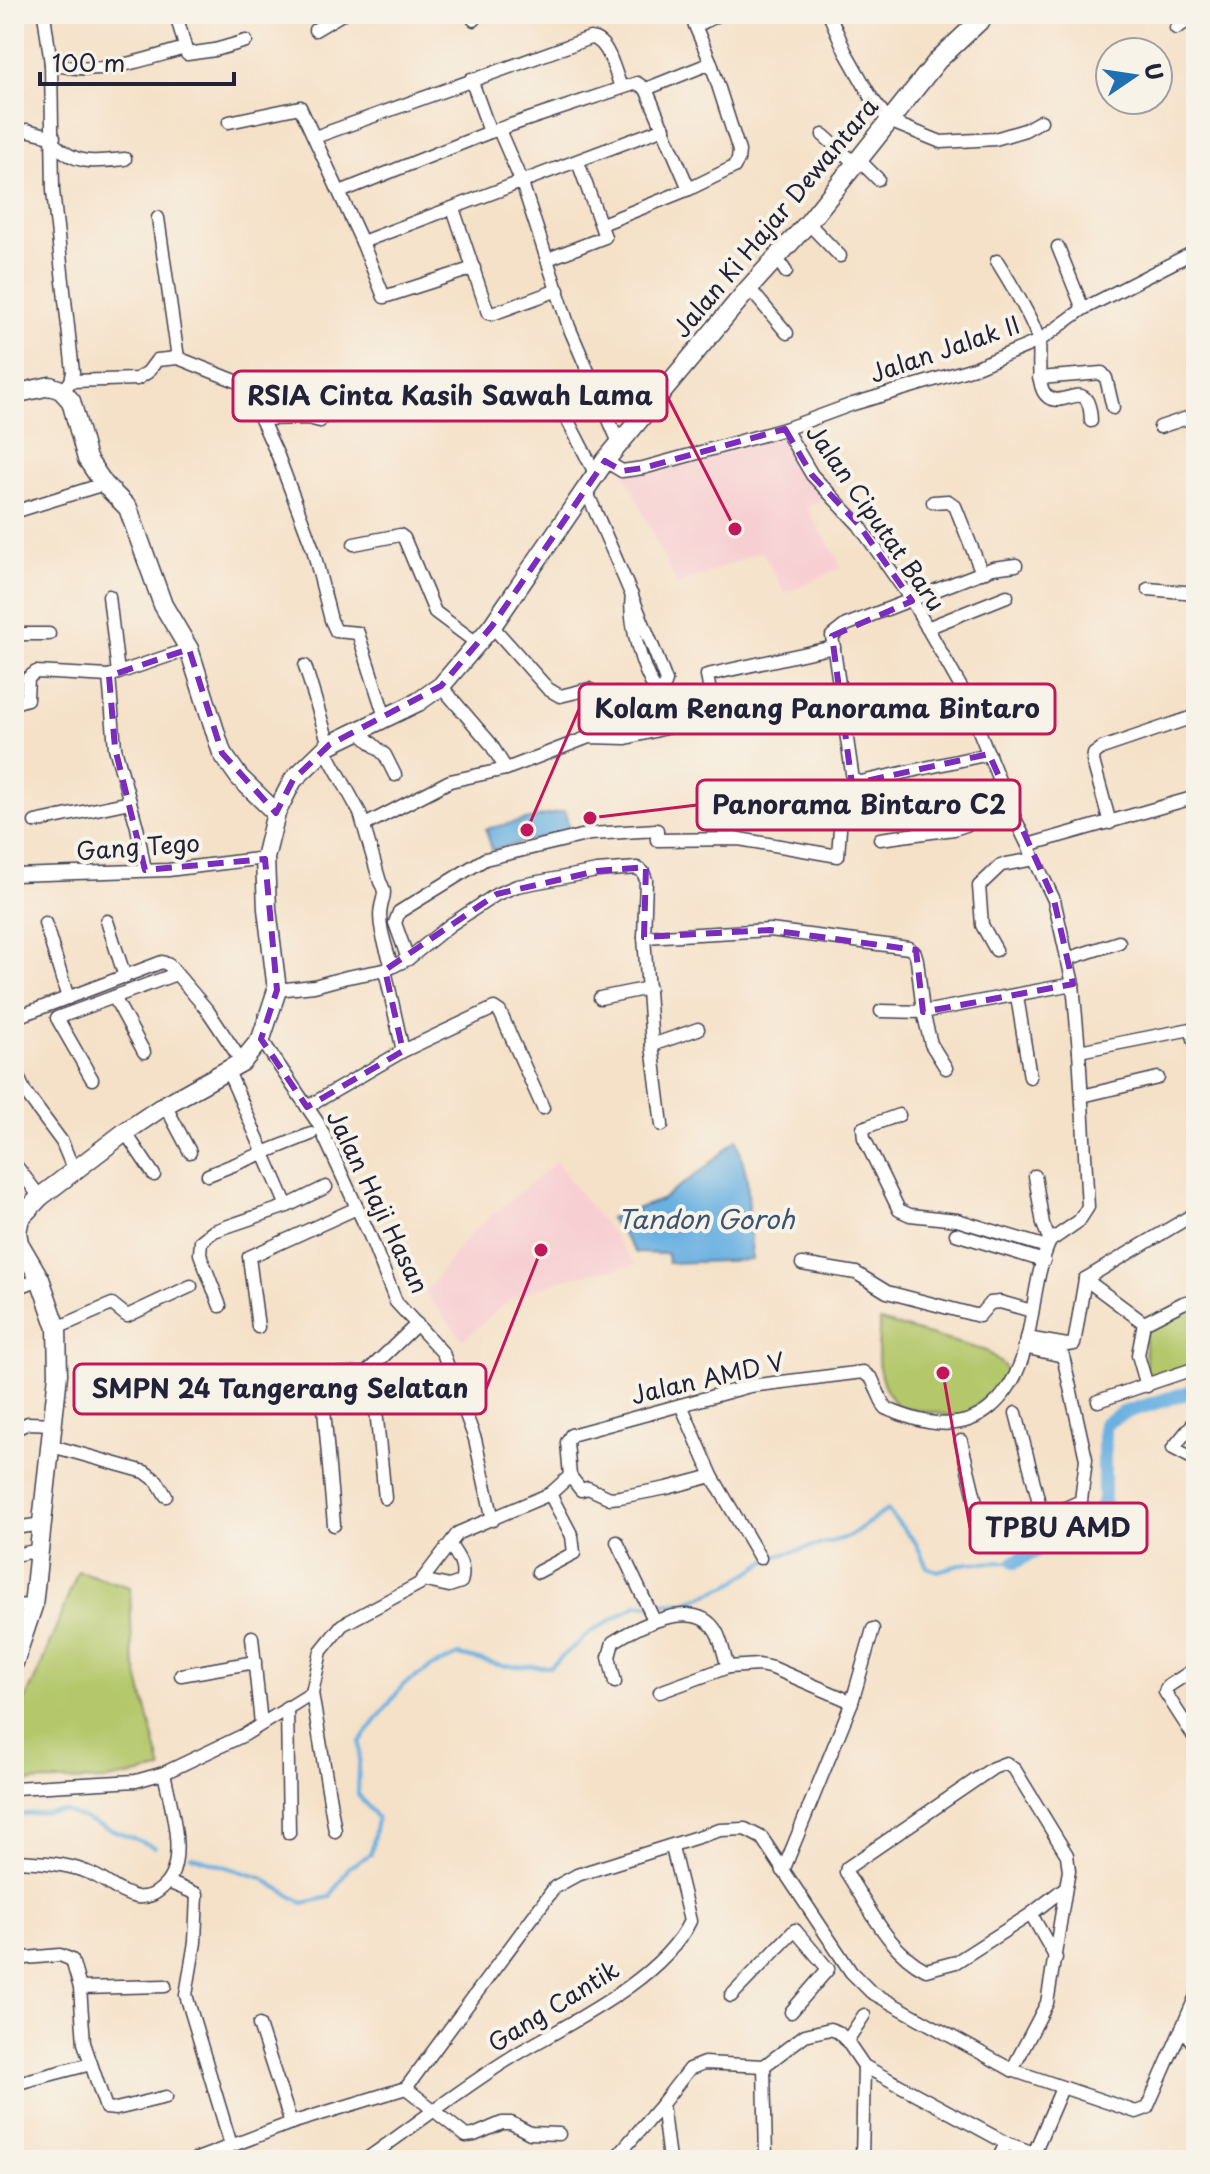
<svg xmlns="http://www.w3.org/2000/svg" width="1210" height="2174" font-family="'Playpen Sans',sans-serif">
<rect width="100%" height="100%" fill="#f7f3e8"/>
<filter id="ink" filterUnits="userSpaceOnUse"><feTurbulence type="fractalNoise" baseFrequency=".0125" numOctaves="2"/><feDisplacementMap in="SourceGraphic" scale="16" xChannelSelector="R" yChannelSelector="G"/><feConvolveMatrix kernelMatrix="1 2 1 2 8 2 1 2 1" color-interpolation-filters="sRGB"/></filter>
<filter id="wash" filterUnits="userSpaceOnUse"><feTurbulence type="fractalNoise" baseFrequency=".006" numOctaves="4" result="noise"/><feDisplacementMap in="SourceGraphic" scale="32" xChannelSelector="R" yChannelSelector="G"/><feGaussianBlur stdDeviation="1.8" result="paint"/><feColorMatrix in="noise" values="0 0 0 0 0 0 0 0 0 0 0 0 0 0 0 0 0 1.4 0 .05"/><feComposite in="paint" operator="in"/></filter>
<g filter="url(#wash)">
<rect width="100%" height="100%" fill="#f5e1c8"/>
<g fill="#f7cfd2">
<polygon points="791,433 819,482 833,493 807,507 842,567 785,594 762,551 677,586 624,471 659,472"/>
<polygon points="556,1162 636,1265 569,1277 511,1299 463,1340 425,1293 469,1235"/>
</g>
<g fill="#b4c76b" stroke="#6b7453" stroke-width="2">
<polygon points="1183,1303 1196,1311 1196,1368 1147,1386 1144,1323"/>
<path d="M 880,1321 L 986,1351 L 1004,1366 L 1011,1380 L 989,1404 L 965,1418 L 896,1406 C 874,1376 877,1355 880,1321 Z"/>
<polygon points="78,1571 130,1587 132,1651 162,1770 108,1780 14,1782 14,1722 38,1673"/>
</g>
<g fill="#6ab1e1" stroke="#466a8e" stroke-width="2">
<polygon points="565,811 569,831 492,850 486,829"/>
<polygon points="737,1139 747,1178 752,1260 668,1263 667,1254 636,1253 610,1218 661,1200 705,1168"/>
</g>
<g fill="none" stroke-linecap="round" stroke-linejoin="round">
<g stroke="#6ab1e1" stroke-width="4">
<polyline points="14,1815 64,1811 155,1847"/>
<polyline points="191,1856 262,1878 303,1903 330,1897 349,1867 371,1854 377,1818 358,1794 360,1742 403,1685 431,1667 459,1655 503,1666 550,1667 591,1632 637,1605 685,1603 728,1586 773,1557 848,1537 887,1510 916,1543 927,1567 937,1571 967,1563 1015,1562"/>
</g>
<polyline stroke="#6ab1e1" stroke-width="14" points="1015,1562 1096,1519 1104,1500 1104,1424 1123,1413 1196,1390"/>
</g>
</g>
<g filter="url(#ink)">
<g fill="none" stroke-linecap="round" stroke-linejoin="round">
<defs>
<g id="street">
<polyline points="44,14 51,64 53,191 73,372 71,381 67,386"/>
<polyline points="176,14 187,54 215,50 246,41"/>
<polyline points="469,14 474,20"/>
<polyline points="690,14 711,63"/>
<polyline points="829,14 845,51 871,97 889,121 941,142 995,139 1025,130 1041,121"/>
<polyline points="696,26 720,14"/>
<polyline points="1176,28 1196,16"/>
<polyline points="315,30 342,14"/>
<path d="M 51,64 C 103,76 135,62 185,48"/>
<polyline points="471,79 490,132"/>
<polyline points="229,122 300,107 362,242 384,297 474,268"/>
<polyline points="499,130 522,183 569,327 619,443"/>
<polyline points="823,135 857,165"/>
<path d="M 315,137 L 590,38 C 609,39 614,71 621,87"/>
<polyline points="14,138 27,130 54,137"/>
<path d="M 54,144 C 78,166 94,162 125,159"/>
<polyline points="860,161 878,179"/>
<polyline points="340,192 490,132 637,83 646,89 689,189"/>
<polyline points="453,208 488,313 492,314 558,290"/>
<polyline points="158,218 178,358"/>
<polyline points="808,223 840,256"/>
<polyline points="602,224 689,189 734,167 738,160 739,151 711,63 646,89"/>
<polyline points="362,242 664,128"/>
<polyline points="1058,247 1083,309"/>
<polyline points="776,257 786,272"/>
<polyline points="548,259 605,237 578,162"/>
<path d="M 997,261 C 1008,279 1037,325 1039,344 C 1041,357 1035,388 1048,397 C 1065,409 1089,374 1091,421"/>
<polyline points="749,288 787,333"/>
<polyline points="1039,378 1102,373 1106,378 1113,408"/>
<polyline points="71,381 137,379 148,372 157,360 178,358 261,391 261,419 278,456 313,549 331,620 336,631 358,633 385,717"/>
<polyline points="548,382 595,473"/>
<polyline points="261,419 308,418 320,421"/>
<polyline points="1160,427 1196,415"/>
<polyline points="785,429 853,404 974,368 1039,341 1083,309 1196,251"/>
<path d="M 585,488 C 613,552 642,616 666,681 L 662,692 L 656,691 C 642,670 628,620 632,595"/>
<polyline points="933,502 948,501 955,506 982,573"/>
<polyline points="14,512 104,484"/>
<polyline points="354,544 400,535 404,538 435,612 478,644"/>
<polyline points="1148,589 1196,593"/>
<polyline points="109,596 118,673"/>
<polyline points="492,626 548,689 560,696 589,689"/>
<polyline points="927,628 1007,596"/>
<polyline points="14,634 49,634"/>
<polyline points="305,666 329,745"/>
<polyline points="109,676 115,748 137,827 145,870"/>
<polyline points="441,686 490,743 506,769"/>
<polyline points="14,703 27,699 28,678 36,672 109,676 189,649"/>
<polyline points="357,730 385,755 395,775"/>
<path d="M 325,749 L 360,813 L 380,882 C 387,893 383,896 381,907 C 377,924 387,950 392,967"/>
<polyline points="989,754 861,782 853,780 832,636 846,625 993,568 1016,565"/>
<polyline points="35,822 130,802"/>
<polyline points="1110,823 1093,761 1094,754 1102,748 1196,716"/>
<polyline points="365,825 450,781 506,769 589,737 626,738 710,717 713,710 707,675 834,647"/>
<polyline points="880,839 954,829 1011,810"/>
<polyline points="1028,845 1196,797"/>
<polyline points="14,875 168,870 265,858"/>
<polyline points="107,921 125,977"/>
<polyline points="45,923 68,998"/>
<polyline points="644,937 770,930 909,948 915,953 917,960 923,1012 1073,984"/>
<polyline points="996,950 982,925 979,886 1001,865 1035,859"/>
<polyline points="408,959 395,923 399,912 485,859 590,834 657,830 657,840 739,839 838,856 841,815"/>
<polyline points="1067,959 1119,942"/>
<polyline points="385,970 403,1051"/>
<polyline points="277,990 314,986 347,977 385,970 408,959 450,925 497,894 517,886 597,871 637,868 643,872 646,880 644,937 652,1045 698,1029"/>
<polyline points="1017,996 1030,1077"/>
<polyline points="114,997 144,1052"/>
<polyline points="600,998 649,988"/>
<polyline points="881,1011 923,1012 931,1044 946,1068"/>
<polyline points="14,1018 162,962 169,965 208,1011 242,1062"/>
<polyline points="1191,1029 1196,1045"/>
<polyline points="261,1039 318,1123 370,1236 396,1302 443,1353 475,1439 493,1520"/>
<polyline points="652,1045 662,1125"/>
<polyline points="1079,1051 1196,1028"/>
<polyline points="14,1068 25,1092 62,1142 74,1171"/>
<polyline points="228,1071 287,1206"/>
<polyline points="92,1079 57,1018 176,974"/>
<polyline points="1082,1096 1158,1078"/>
<polyline points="165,1105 190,1152"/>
<polyline points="307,1107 403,1051 494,1008 500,1012 543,1108"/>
<polyline points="899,1115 863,1128 864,1138 899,1210 910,1215 957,1220 1047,1247"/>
<polyline points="125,1132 154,1175"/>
<polyline points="14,1163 40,1197"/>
<polyline points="208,1175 311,1134"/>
<polyline points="1035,1176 1043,1224 1050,1241"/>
<polyline points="956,1234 1044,1261"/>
<polyline points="802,1264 856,1273 887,1292 979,1316 990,1303 1000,1302 1032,1311"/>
<polyline points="1085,1279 1196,1213"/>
<polyline points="1085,1279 1144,1323"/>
<polyline points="14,1289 40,1279"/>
<polyline points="220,1306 200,1254 201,1241 214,1231 287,1206 326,1187"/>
<polyline points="258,1327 249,1257 357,1208"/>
<polyline points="57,1328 112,1304 127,1316 191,1286"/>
<polyline points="1027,1338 1067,1345 1074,1344 1085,1279"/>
<polyline points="366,1373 373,1380 385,1498"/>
<polyline points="1147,1386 1138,1355 1144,1323 1183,1303 1189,1301 1196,1305"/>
<polyline points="1098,1401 1196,1368"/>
<polyline points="681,1405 712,1476 760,1558"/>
<polyline points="1016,1413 1043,1518"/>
<polyline points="1196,1420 1173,1448 1196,1460"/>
<polyline points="14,1430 28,1423 54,1424"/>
<polyline points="961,1441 986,1543 1081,1501 1086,1459 1063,1356 1024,1347"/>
<polyline points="52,1446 145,1472 157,1481 166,1496"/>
<polyline points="570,1476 581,1490 588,1488 610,1498 620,1497 667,1488 712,1476"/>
<polyline points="334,1525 321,1374 366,1373 417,1324"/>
<polyline points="14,1528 43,1524"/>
<polyline points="617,1542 654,1620"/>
<polyline points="14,1555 40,1550"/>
<polyline points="538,1572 574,1553 572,1536 550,1494"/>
<path d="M 422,1580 L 449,1586 L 461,1582 C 466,1567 458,1557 450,1545"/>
<polyline points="14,1605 33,1606"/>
<polyline points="252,1637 261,1724"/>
<polyline points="1196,1668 1167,1687 1165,1692 1196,1740"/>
<polyline points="181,1675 255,1662"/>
<path d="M 615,1682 L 609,1657 L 613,1642 C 638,1626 695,1597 716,1631 C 722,1641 724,1656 728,1667 L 759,1665 L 773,1668 L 852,1702 L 783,1871"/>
<polyline points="660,1692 728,1667"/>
<polyline points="852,1702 873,1629"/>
<polyline points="287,1707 289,1833"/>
<polyline points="14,1788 136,1781 164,1773 246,1734 312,1693"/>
<path d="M 335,1831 L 312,1693 L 321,1651 L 342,1625 L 419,1584 L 458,1533 L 550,1494 L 570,1476 L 567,1442 L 571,1435 L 750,1386 L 863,1372 L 872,1379 L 885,1408 C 920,1423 959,1434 990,1408 C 1040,1366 1025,1295 1050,1241 L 1079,1221 L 1088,1207 L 1079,1051 L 1073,984 L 1054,900 L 1011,810 L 963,691 L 912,601 L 859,525 L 812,475 L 785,429 L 643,468 L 622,471 L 605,461"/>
<path d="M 14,1861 C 39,1862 64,1863 87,1872 C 105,1878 118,1894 137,1897 C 149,1898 156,1894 164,1886 C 189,1862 170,1803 164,1773"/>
<polyline points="168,1882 197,1894 195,1942 186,1995 231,2145"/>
<polyline points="1031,1914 1056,1958"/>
<polyline points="14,1959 60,1955 72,1960 80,1988 84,2043 106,2108 116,2109 166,2097"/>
<polyline points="80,1988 165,1986"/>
<polyline points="731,1996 795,1930 828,1969 791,2012"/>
<polyline points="259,2025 291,2123"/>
<polyline points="1182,2028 1196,2047"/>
<polyline points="847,2041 864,2015"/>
<polyline points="764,2066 766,2160"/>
<path d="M 1012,2070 L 1047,2003 L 1066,1887 L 1031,1914 L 956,1962 L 926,1970 C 888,1951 869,1907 846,1872 L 847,1868 L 993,1768 L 1006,1763 L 1015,1770 L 1067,1855 L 1069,1871 L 1066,1887"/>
<polyline points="14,2084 91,2064"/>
<polyline points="406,2088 466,2136 474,2135 502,2123 511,2123 530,2133 559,2134"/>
<polyline points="662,2104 669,2160"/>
<polyline points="194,2160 291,2123 406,2088 555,1887 577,1875 720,1830 745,1829 762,1838 851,1972 871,1992 1012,2070 1136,2112 1147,2108 1196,1996"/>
<path d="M 365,2160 C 417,2124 468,2083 522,2051 C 574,2021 664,1977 690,1921 L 672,1847"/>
<polyline points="614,2160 662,2104 689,2069 704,2063 764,2066 805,2035 830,2029 838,2032 847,2041 864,2066 1006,2143 1034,2153"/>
<polyline points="862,2160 864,2066"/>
<polyline points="998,2160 1006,2143"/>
<polyline points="1031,2160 1062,2088"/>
</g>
<g id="secondary">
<polyline points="14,394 50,386 61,390 71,401 87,459 104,484 128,508 163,605 189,649 222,753 239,777 276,813"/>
<polyline points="14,1663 33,1606 58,1374 57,1328 40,1279 19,1243 17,1232 20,1218 40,1197 125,1132 165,1105 242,1062 261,1039 277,990 267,909 265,858 276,813 293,780 329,745 418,702 441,686 492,626 605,461 749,288 808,223 938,60 987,14"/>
</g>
</defs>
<use href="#street" stroke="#423f50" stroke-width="15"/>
<use href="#secondary" stroke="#423f50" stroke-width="21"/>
<use href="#street" stroke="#fff" stroke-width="12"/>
<use href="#secondary" stroke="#fff" stroke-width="18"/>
</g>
</g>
<path fill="none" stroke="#7b2cbf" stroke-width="6" stroke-dasharray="16 10" stroke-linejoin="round" d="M 785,429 L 812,475 L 859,525 L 912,601 L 832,636 L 852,784 L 989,754 L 1054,900 L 1073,984 L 923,1012 L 916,950 L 770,930 L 644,937 L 646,867 L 597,871 L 497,894 L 385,970 L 403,1051 L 307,1107 L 261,1039 L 277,990 L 265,859 L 145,870 L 115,748 L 109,676 L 189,649 L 222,753 L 276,813 L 293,780 L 329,745 L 441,686 L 492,626 L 605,461 L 622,471 L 643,468 Z"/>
<g text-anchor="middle" stroke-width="8" stroke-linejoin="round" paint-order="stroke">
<g font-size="24" fill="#22223b" stroke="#f7f3e8">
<text transform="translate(776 218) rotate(-50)" y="8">Jalan Ki Hajar Dewantara</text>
<text transform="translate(945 350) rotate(-19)" y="8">Jalan Jalak II</text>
<text transform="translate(875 518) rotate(55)" y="8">Jalan Ciputat Baru</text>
<text transform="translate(138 848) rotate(-4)" y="8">Gang Tego</text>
<text transform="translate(377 1202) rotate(64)" y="8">Jalan Haji Hasan</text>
<text transform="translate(708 1379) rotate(-13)" y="8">Jalan AMD V</text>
<text transform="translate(554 2007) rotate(-32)" y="8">Gang Cantik</text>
</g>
<g font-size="26" font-style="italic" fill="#3b5475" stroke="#f7f3e8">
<text x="706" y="1229">Tandon Goroh</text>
</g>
</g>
<path fill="none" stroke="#c2185b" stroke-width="3" d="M735 529L667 396M527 830L579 709M590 818L697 805M541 1250L486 1389M943 1373L970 1528"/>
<g fill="#c2185b" stroke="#f7f3e8" stroke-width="3">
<circle cx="735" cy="529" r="8"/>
<circle cx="527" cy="830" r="8"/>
<circle cx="590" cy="818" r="8"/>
<circle cx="541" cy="1250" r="8"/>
<circle cx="943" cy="1373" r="8"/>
</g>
<g fill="#f7f3e8" stroke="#c2185b" stroke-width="3">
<rect x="233" y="371" width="434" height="50" rx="8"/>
<rect x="579" y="684" width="476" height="50" rx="8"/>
<rect x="697" y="780" width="323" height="50" rx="8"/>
<rect x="74" y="1364" width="412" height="50" rx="8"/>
<rect x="970" y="1503" width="177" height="50" rx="8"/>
</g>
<g font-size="26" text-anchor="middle" font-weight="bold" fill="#22223b">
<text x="450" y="405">RSIA Cinta Kasih Sawah Lama</text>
<text x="817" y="718">Kolam Renang Panorama Bintaro</text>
<text x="859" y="814">Panorama Bintaro C2</text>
<text x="280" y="1398">SMPN 24 Tangerang Selatan</text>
<text x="1058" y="1537">TPBU AMD</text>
</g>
<rect width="1210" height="2174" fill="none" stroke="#f7f3e8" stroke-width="48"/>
<g transform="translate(1134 76) rotate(77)"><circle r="38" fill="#f7f3e8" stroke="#a29fa3" stroke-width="2"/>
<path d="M0-6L14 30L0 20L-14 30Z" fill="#1f6fb2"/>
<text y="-12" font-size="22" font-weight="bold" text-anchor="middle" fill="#22223b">U</text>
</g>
<path d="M40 72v12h194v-12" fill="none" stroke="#22223b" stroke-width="4"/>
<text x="52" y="72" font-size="24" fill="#22223b" stroke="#f7f3e8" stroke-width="6" paint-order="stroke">100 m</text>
</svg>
